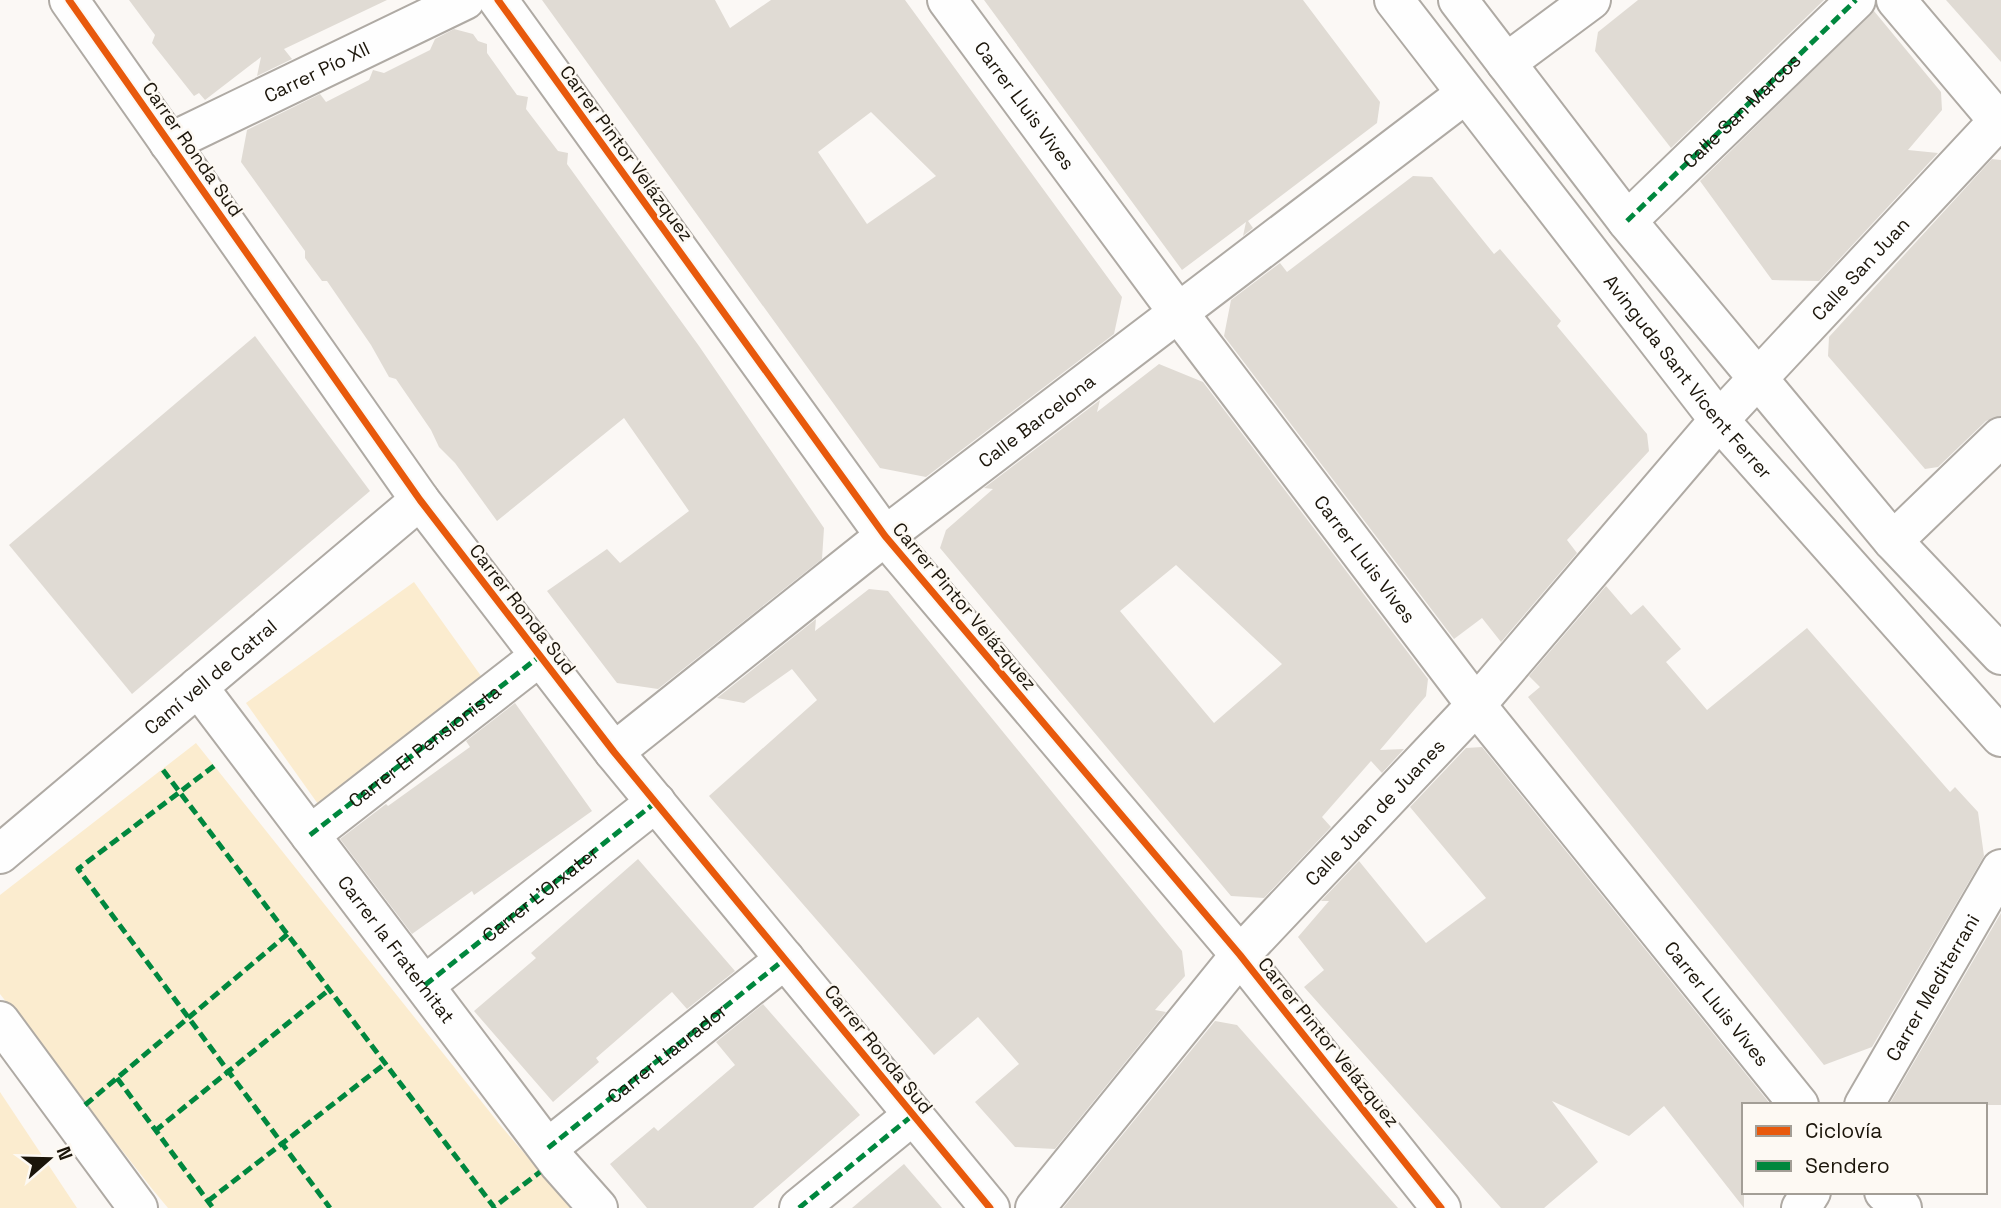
<svg xmlns="http://www.w3.org/2000/svg" width="2001" height="1208" font-family="'Space Grotesk',sans-serif">
<rect width="100%" height="100%" fill="#fbf8f5"/>
<g fill="#fbeccf">
<polygon points="414,582 486,683 318,804 246,703"/>
<polygon points="196,743 501,1126 571,1208 168,1208 153,1190 0,994 0,895"/>
<polygon points="0,1092 77,1208 0,1208"/>
</g>
<g fill="#e0dbd4" fill-rule="evenodd">
<polygon points="129,0 387,0 284,49 292,59 257,76 261,57 205,100 199,93 194,96 152,43 155,35"/>
<path d="M 542,0 L 715,0 L 730,28 L 771,0 L 905,0 L 1122,297 L 1114,334 L 926,477 L 880,468 ZM 871,112 L 936,176 L 867,224 L 818,152 Z"/>
<polygon points="984,0 1303,0 1380,102 1377,123 1248,221 1253,228 1243,236 1246,222 1182,270"/>
<polygon points="1638,0 1824,0 1671,148 1595,51 1598,32"/>
<polygon points="1946,0 2001,0 2001,62"/>
<polygon points="1874,11 1941,92 1942,110 1908,150 1938,153 1819,281 1772,280 1700,181"/>
<polygon points="454,29 473,34 478,41 487,44 487,53 517,95 528,97 526,109 558,151 568,153 567,164 699,346 824,528 822,559 658,689 617,683 547,591 607,549 620,563 689,511 624,418 497,521 455,463 439,447 431,430 396,379 389,377 371,345 327,281 322,281 305,258 305,251 241,162 247,130 320,94 326,102 369,80 373,70 384,73 430,50 435,39"/>
<polygon points="1992,159 2001,160 2001,416 1986,421 1938,467 1925,469 1828,356 1829,337"/>
<polygon points="1413,176 1432,177 1494,254 1500,249 1561,321 1557,326 1647,434 1649,451 1567,540 1577,553 1501,642 1482,618 1454,639 1224,336 1231,300 1280,263 1287,272"/>
<polygon points="255,336 370,491 132,694 9,545"/>
<path d="M 1159,364 L 1203,382 L 1428,679 L 1426,696 L 1380,750 L 1404,749 L 1382,773 L 1371,761 L 1322,817 L 1331,827 L 1264,898 L 1231,896 L 940,548 L 946,530 L 993,489 L 984,488 L 1100,400 L 1097,412 ZM 1176,565 L 1282,664 L 1214,723 L 1120,611 Z"/>
<polygon points="1606,586 1631,615 1643,605 1681,649 1666,662 1707,710 1807,628 1950,792 1955,787 1978,812 1984,856 1872,1047 1824,1065 1528,697 1540,687 1529,676"/>
<polygon points="869,589 888,591 1182,951 1185,976 1155,1010 1166,1012 1055,1149 1015,1147 975,1102 1019,1064 978,1017 934,1055 709,796 817,700 792,669 744,703 717,698 816,619 815,631"/>
<polygon points="515,703 592,811 474,895 472,891 412,934 340,839 386,804 388,806 470,747 466,741"/>
<polygon points="1482,747 1771,1105 1744,1105 1744,1208 1664,1106 1629,1136 1552,1101 1598,1162 1544,1208 1501,1208 1304,987 1324,970 1298,937 1329,901 1321,901 1359,861 1426,943 1486,898 1410,807 1466,748"/>
<polygon points="638,859 735,971 687,1009 672,992 596,1058 599,1062 553,1102 474,1011 536,958 531,953"/>
<polygon points="2001,913 2001,1105 1889,1105"/>
<polygon points="763,1004 860,1115 753,1208 647,1208 610,1164 654,1127 658,1131 735,1065 716,1042"/>
<polygon points="1215,1021 1237,1025 1398,1208 1063,1208"/>
<polygon points="904,1164 942,1208 852,1208"/>
</g>
<g fill="none" stroke-linecap="round" stroke-linejoin="round">
<defs>
<g id="minor">
<polyline points="69,0 420,500 614,752 990,1208"/>
<polyline points="498,0 885,536 1240,955 1441,1208"/>
<path id="s1" d="M 947,0 L 1177,311 L 1476,705 L 1799,1105"/>
<polyline points="1896,0 2001,124"/>
<polyline points="1506,63 1591,0"/>
<path id="s2" d="M 169,143 L 465,0"/>
<path id="s3" d="M 1627,221 L 1856,0"/>
<polyline points="1893,541 2001,437"/>
<path id="s4" d="M 198,687 L 559,1164 L 598,1208"/>
<path id="s5" d="M 614,752 L 885,536 L 1464,95"/>
<path id="s6" d="M 310,835 L 540,656"/>
<path id="s7" d="M 0,854 L 420,500"/>
<polyline points="425,985 656,802"/>
<polyline points="0,1021 138,1208"/>
<path id="s8" d="M 1864,1105 L 2001,869"/>
<path id="s9" d="M 548,1148 L 785,959"/>
<polyline points="1884,1192 1902,1208"/>
<polyline points="799,1208 913,1115"/>
<path id="s10" d="M 1035,1208 L 1240,955 L 1476,705 L 1719,420 L 2001,118"/>
<polyline points="1801,1208 1811,1192"/>
</g>
<g id="highway">
<path id="s11" d="M 1394,0 L 1719,420 L 2001,737"/>
<polyline points="1458,0 1627,221 1893,541 2001,655"/>
</g>
</defs>
<use href="#minor" stroke="#afaaa4" stroke-width="42"/>
<use href="#highway" stroke="#afaaa4" stroke-width="42"/>
<use href="#minor" stroke="#fefefe" stroke-width="38"/>
<use href="#highway" stroke="#fefefe" stroke-width="38"/>
<g stroke="#00873e" stroke-width="5" stroke-dasharray="10 5" stroke-linecap="butt">
<polyline points="1627,221 1856,0"/>
<polyline points="214,766 78,869 330,1208"/>
<polyline points="163,770 494,1207 540,1172"/>
<polyline points="310,835 540,656"/>
<path id="s12" d="M 425,985 L 656,802"/>
<polyline points="117,1078 213,1208"/>
<polyline points="85,1105 289,933"/>
<polyline points="155,1131 330,989"/>
<polyline points="548,1148 785,959"/>
<polyline points="208,1201 386,1063"/>
<polyline points="799,1208 913,1115"/>
</g>
<defs>
<g id="cycleway">
<polyline points="69,0 420,500 614,752 990,1208"/>
<polyline points="498,0 885,536 1240,955 1441,1208"/>
</g>
</defs>
<use href="#cycleway" stroke="#fdf9f3" stroke-width="11"/>
<use href="#cycleway" stroke="#e8590c" stroke-width="7"/>
</g>
<g text-anchor="middle" stroke-width="5" stroke-linejoin="round" paint-order="stroke">
<g font-size="19" fill="#1b150a" stroke="#fdf9f3">
<text dy="7" stroke="none"><textPath href="#s2" startOffset="164">Carrer Pío XII</textPath></text>
<text dy="7" stroke="none"><textPath href="#s1" startOffset="131">Carrer Lluis Vives</textPath></text>
<text dy="7" stroke="none"><textPath href="#s3" startOffset="159">Calle San Marcos</textPath></text>
<text transform="translate(193 149) rotate(55)" y="7">Carrer Ronda Sud</text>
<text transform="translate(627 153) rotate(54)" y="7">Carrer Pintor Velázquez</text>
<text dy="7" stroke="none"><textPath href="#s10" startOffset="1251">Calle San Juan</textPath></text>
<text dy="7" stroke="none"><textPath href="#s11" startOffset="478">Avinguda Sant Vicent Ferrer</textPath></text>
<text dy="7" stroke="none"><textPath href="#s5" startOffset="537">Calle Barcelona</textPath></text>
<text dy="7" stroke="none"><textPath href="#s1" startOffset="698">Carrer Lluis Vives</textPath></text>
<text transform="translate(965 606) rotate(50)" y="7">Carrer Pintor Velázquez</text>
<text transform="translate(523 609) rotate(52)" y="7">Carrer Ronda Sud</text>
<text dy="7" stroke="none"><textPath href="#s7" startOffset="275">Camí vell de Catral</textPath></text>
<text dy="7" stroke="none"><textPath href="#s6" startOffset="145">Carrer El Pensionista</textPath></text>
<text dy="7" stroke="none"><textPath href="#s10" startOffset="522">Calle Juan de Juanes</textPath></text>
<text dy="7" stroke="none"><textPath href="#s12" startOffset="147">Carrer L'Orxater</textPath></text>
<text dy="7" stroke="none"><textPath href="#s4" startOffset="329">Carrer la Fraternitat</textPath></text>
<text dy="7" stroke="none"><textPath href="#s8" startOffset="136">Carrer Mediterrani</textPath></text>
<text dy="7" stroke="none"><textPath href="#s1" startOffset="1265">Carrer Lluis Vives</textPath></text>
<text transform="translate(1329 1042) rotate(51)" y="7">Carrer Pintor Velázquez</text>
<text transform="translate(879 1049) rotate(51)" y="7">Carrer Ronda Sud</text>
<text dy="7" stroke="none"><textPath href="#s9" startOffset="152">Carrer Llaurador</textPath></text>
</g>
</g>
<rect x="1742" y="1103" width="245" height="91" fill="#fdf9f3" stroke="#a39e96" stroke-width="2"/>
<rect x="1756" y="1126" width="35" height="10" fill="#e8590c" stroke="#a39e96" stroke-width="2"/>
<text x="1805" y="1138" font-size="21" fill="#1b150a">Ciclovía</text>
<rect x="1756" y="1161" width="35" height="10" fill="#00873e" stroke="#a39e96" stroke-width="2"/>
<text x="1805" y="1173" font-size="21" fill="#1b150a">Sendero</text>
<g transform="translate(49 1159) rotate(70)" stroke="#fdf9f3" stroke-width="5" paint-order="stroke">
<path d="M0-5L12 26L0 18L-12 26Z" fill="#1b150a"/>
<text y="-10" font-size="19" font-weight="bold" text-anchor="middle" fill="#1b150a">N</text>
</g>
</svg>
